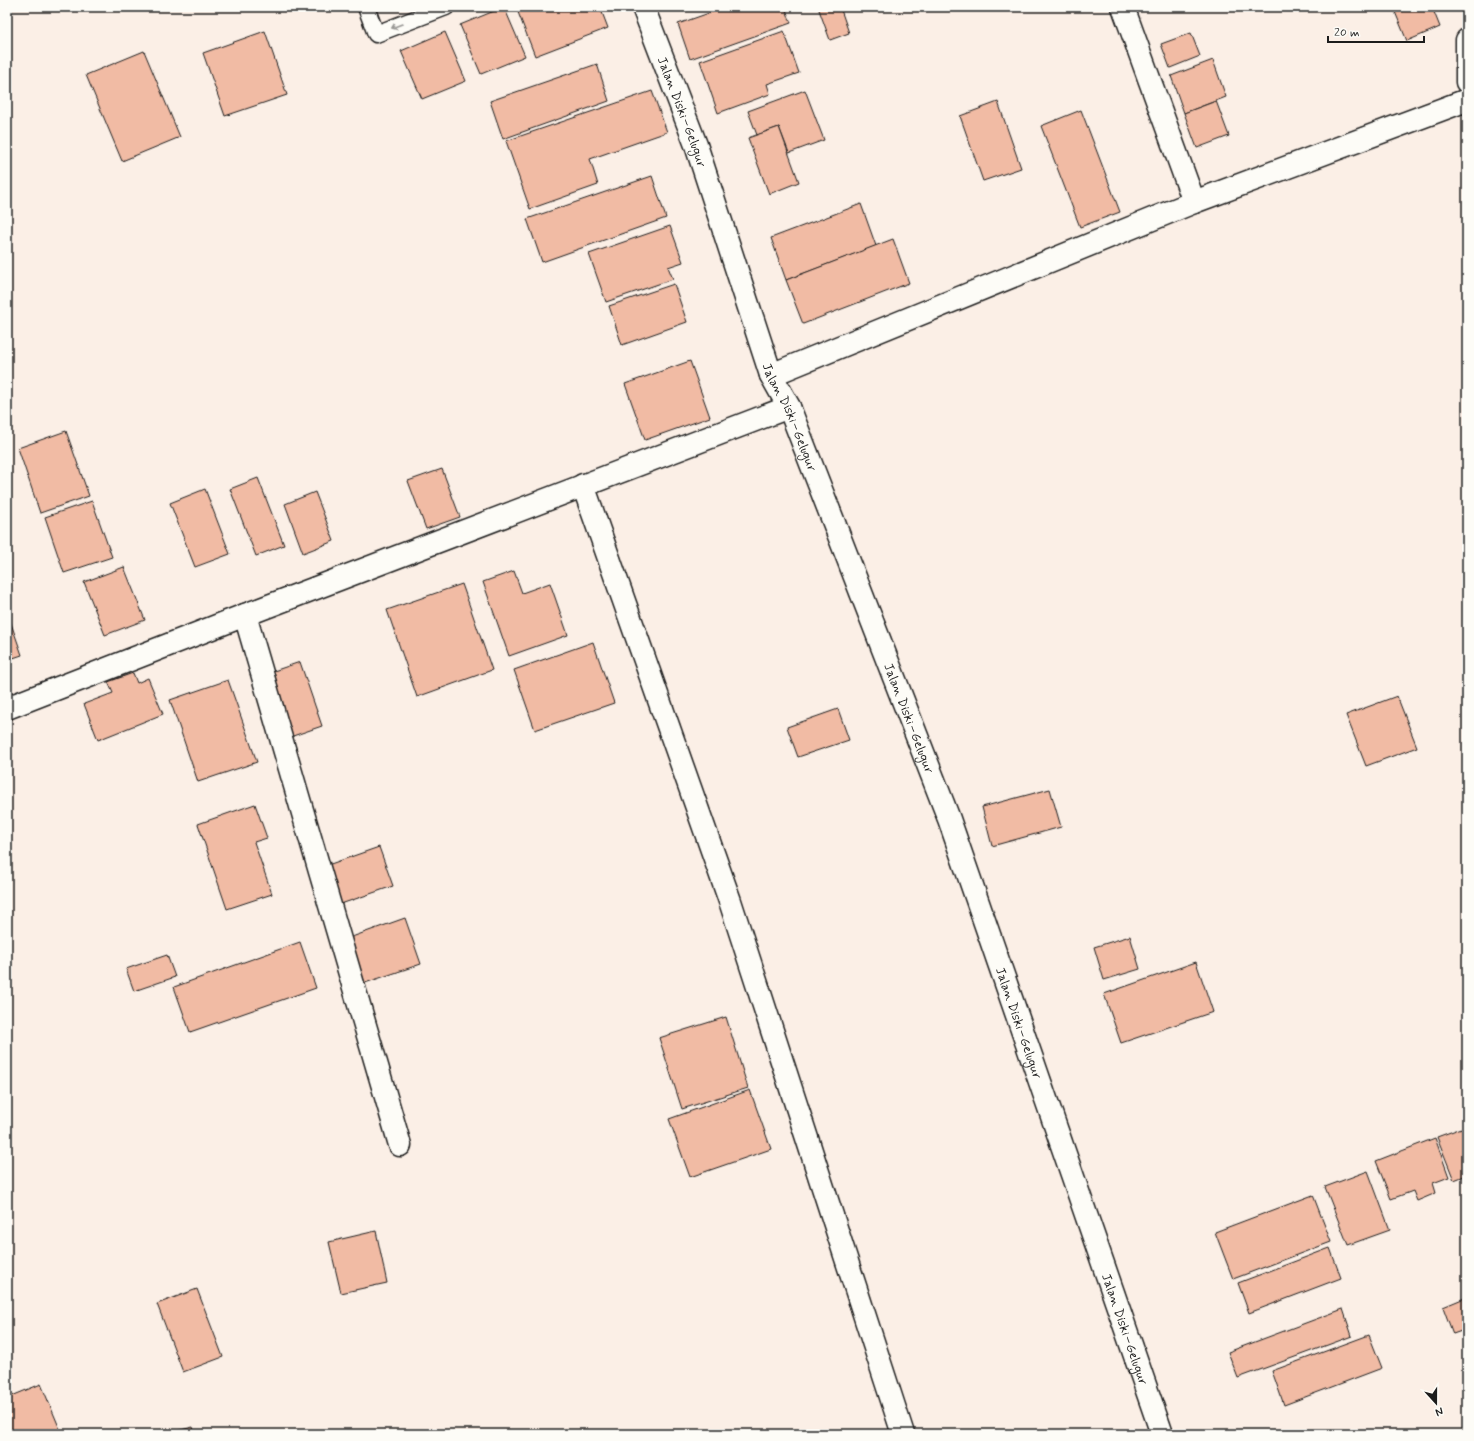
<svg xmlns="http://www.w3.org/2000/svg" width="1474" height="1441" font-family="Mynerve,sans-serif">
<rect width="100%" height="100%" fill="#fbefe6"/>
<filter id="ink" filterUnits="userSpaceOnUse"><feTurbulence type="fractalNoise" baseFrequency=".025" numOctaves="2"/><feDisplacementMap in="SourceGraphic" scale="8" xChannelSelector="R" yChannelSelector="G"/><feConvolveMatrix kernelMatrix="1 2 1 2 8 2 1 2 1" color-interpolation-filters="sRGB"/></filter>
<g filter="url(#ink)">
<g fill="#f1bba4" stroke="#1c1c1c">
<polygon points="504,7 525,56 481,74 460,25"/>
<polygon points="516,7 600,7 608,28 535,56"/>
<polygon points="726,7 785,7 791,23 690,59 678,24"/>
<polygon points="818,7 840,7 849,33 830,40"/>
<polygon points="1393,7 1432,7 1440,27 1407,41"/>
<polygon points="265,31 287,95 225,116 203,53"/>
<polygon points="784,31 799,73 767,84 770,94 718,113 700,61"/>
<polygon points="445,32 466,81 422,99 401,51"/>
<polygon points="1191,33 1200,56 1170,68 1161,44"/>
<polygon points="144,51 180,137 122,161 86,75"/>
<polygon points="1213,60 1226,97 1184,113 1171,76"/>
<polygon points="597,64 609,101 503,139 490,101"/>
<polygon points="805,90 824,140 789,153 779,127 757,135 748,111"/>
<polygon points="652,91 667,132 590,159 598,185 530,209 506,141"/>
<polygon points="1216,101 1229,136 1197,148 1184,113"/>
<polygon points="998,102 1021,168 983,181 960,116"/>
<polygon points="1081,110 1120,212 1080,227 1041,126"/>
<polygon points="779,127 799,182 769,194 748,138"/>
<polygon points="652,176 666,218 542,262 527,219"/>
<polygon points="861,204 876,246 786,280 771,238"/>
<polygon points="670,226 683,262 668,267 673,279 606,302 589,254"/>
<polygon points="893,239 909,283 803,324 786,280"/>
<polygon points="674,284 687,322 622,345 609,306"/>
<polygon points="690,361 710,417 645,440 625,384"/>
<polygon points="66,431 89,496 40,513 18,448"/>
<polygon points="442,469 460,517 426,529 408,481"/>
<polygon points="258,478 284,545 256,556 230,489"/>
<polygon points="205,489 230,554 195,567 170,503"/>
<polygon points="315,492 334,541 303,553 285,504"/>
<polygon points="92,501 112,557 64,573 45,517"/>
<polygon points="124,567 145,620 105,635 84,582"/>
<polygon points="514,571 522,593 550,583 568,635 509,656 483,582"/>
<polygon points="462,584 492,670 417,697 387,610"/>
<polygon points="7,612 22,655 7,660"/>
<polygon points="593,642 614,703 535,730 514,670"/>
<polygon points="300,662 322,726 287,738 265,674"/>
<polygon points="133,673 137,683 148,678 163,714 98,740 84,704 113,693 108,682"/>
<polygon points="228,680 257,762 198,782 170,700"/>
<polygon points="1397,696 1417,747 1366,766 1346,715"/>
<polygon points="838,709 849,740 798,757 787,727"/>
<polygon points="1050,789 1061,827 992,846 982,807"/>
<polygon points="255,804 267,838 254,842 272,894 227,909 198,824"/>
<polygon points="379,847 393,886 335,906 322,867"/>
<polygon points="405,918 421,964 365,983 349,938"/>
<polygon points="1130,936 1140,969 1104,980 1094,947"/>
<polygon points="300,942 316,988 190,1032 174,987"/>
<polygon points="167,955 175,977 134,991 126,969"/>
<polygon points="1196,962 1213,1012 1121,1043 1104,994"/>
<polygon points="726,1017 748,1088 682,1109 659,1038"/>
<polygon points="750,1090 771,1149 690,1177 669,1119"/>
<polygon points="1467,1126 1467,1175 1454,1180 1437,1137"/>
<polygon points="1435,1138 1449,1177 1433,1183 1436,1193 1417,1201 1413,1191 1391,1199 1376,1161"/>
<polygon points="1368,1171 1390,1230 1348,1245 1325,1187"/>
<polygon points="1313,1195 1331,1242 1233,1279 1215,1232"/>
<polygon points="376,1231 387,1283 341,1293 329,1242"/>
<polygon points="1330,1248 1341,1278 1249,1313 1238,1283"/>
<polygon points="197,1289 223,1357 183,1372 157,1304"/>
<polygon points="1467,1297 1467,1329 1453,1334 1443,1307"/>
<polygon points="1343,1309 1352,1336 1238,1378 1228,1352"/>
<polygon points="1369,1335 1382,1368 1284,1405 1272,1371"/>
<polygon points="41,1384 62,1434 7,1434 7,1398"/>
<polygon points="193,1427 195,1434 168,1434 168,1433"/>
</g>
<g fill="none" stroke-linecap="round" stroke-linejoin="round">
<defs>
<polyline id="service" points="366,7 376,34 446,7"/>
<g id="minor">
<polyline points="1123,7 1194,202"/>
<polyline points="1467,40 1467,82"/>
<polyline points="771,375 1194,202 1467,100"/>
<polyline points="583,485 730,901 903,1434"/>
<polyline points="245,615 400,1145"/>
<polyline points="7,708 245,615 789,407"/>
</g>
<g id="secondary">
<path id="s1" d="M 643,7 L 696,145 L 771,375 L 789,407 L 949,819 L 1162,1434"/>
</g>
</defs>
<use href="#service" stroke="#1c1c1c" stroke-width="19"/>
<use href="#minor" stroke="#1c1c1c" stroke-width="25"/>
<use href="#secondary" stroke="#1c1c1c" stroke-width="25"/>
<use href="#service" stroke="#fdfcf7" stroke-width="16"/>
<use href="#minor" stroke="#fdfcf7" stroke-width="22"/>
<use href="#secondary" stroke="#fdfcf7" stroke-width="22"/>
</g>
<defs><path id="oneway-shaft" d="M-6 0H5M1.5-3L5.5 0L1.5 3" fill="none" stroke-width="1.6" stroke-linecap="round" stroke-linejoin="round"/></defs>
<use stroke="#989794" href="#oneway-shaft" transform="translate(397 26) rotate(159)"/>
</g>
<g text-anchor="middle" stroke-width="4" stroke-linejoin="round" paint-order="stroke">
<g font-size="13" fill="#1c1c1c" stroke="#fdfcf7">
<text dy="5" stroke="none"><textPath href="#s1" startOffset="112">Jalan Diski–Gelugur</textPath></text>
<text dy="5" stroke="none"><textPath href="#s1" startOffset="436">Jalan Diski–Gelugur</textPath></text>
<text dy="5" stroke="none"><textPath href="#s1" startOffset="760">Jalan Diski–Gelugur</textPath></text>
<text dy="5" stroke="none"><textPath href="#s1" startOffset="1084">Jalan Diski–Gelugur</textPath></text>
<text dy="5" stroke="none"><textPath href="#s1" startOffset="1408">Jalan Diski–Gelugur</textPath></text>
</g>
</g>
<rect width="1474" height="1441" fill="none" stroke="#fdfcf7" stroke-width="24"/>
<rect x="12" y="12" width="1450" height="1417" fill="none" stroke="#1c1c1c" stroke-width="1.5" filter="url(#ink)"/>
<g transform="translate(1436 1403) rotate(159)" stroke="#fdfcf7" stroke-width="3" paint-order="stroke">
<path d="M0-3L7 15L0 10L-7 15Z" fill="#1c1c1c"/>
<text y="-6" font-size="11" font-weight="bold" text-anchor="middle" fill="#1c1c1c">N</text>
</g>
<path d="M1328 36v6h96v-6" fill="none" stroke="#1c1c1c" stroke-width="2"/>
<text x="1334" y="36" font-size="12" fill="#1c1c1c" stroke="#fdfcf7" stroke-width="3" paint-order="stroke">20 m</text>
</svg>
